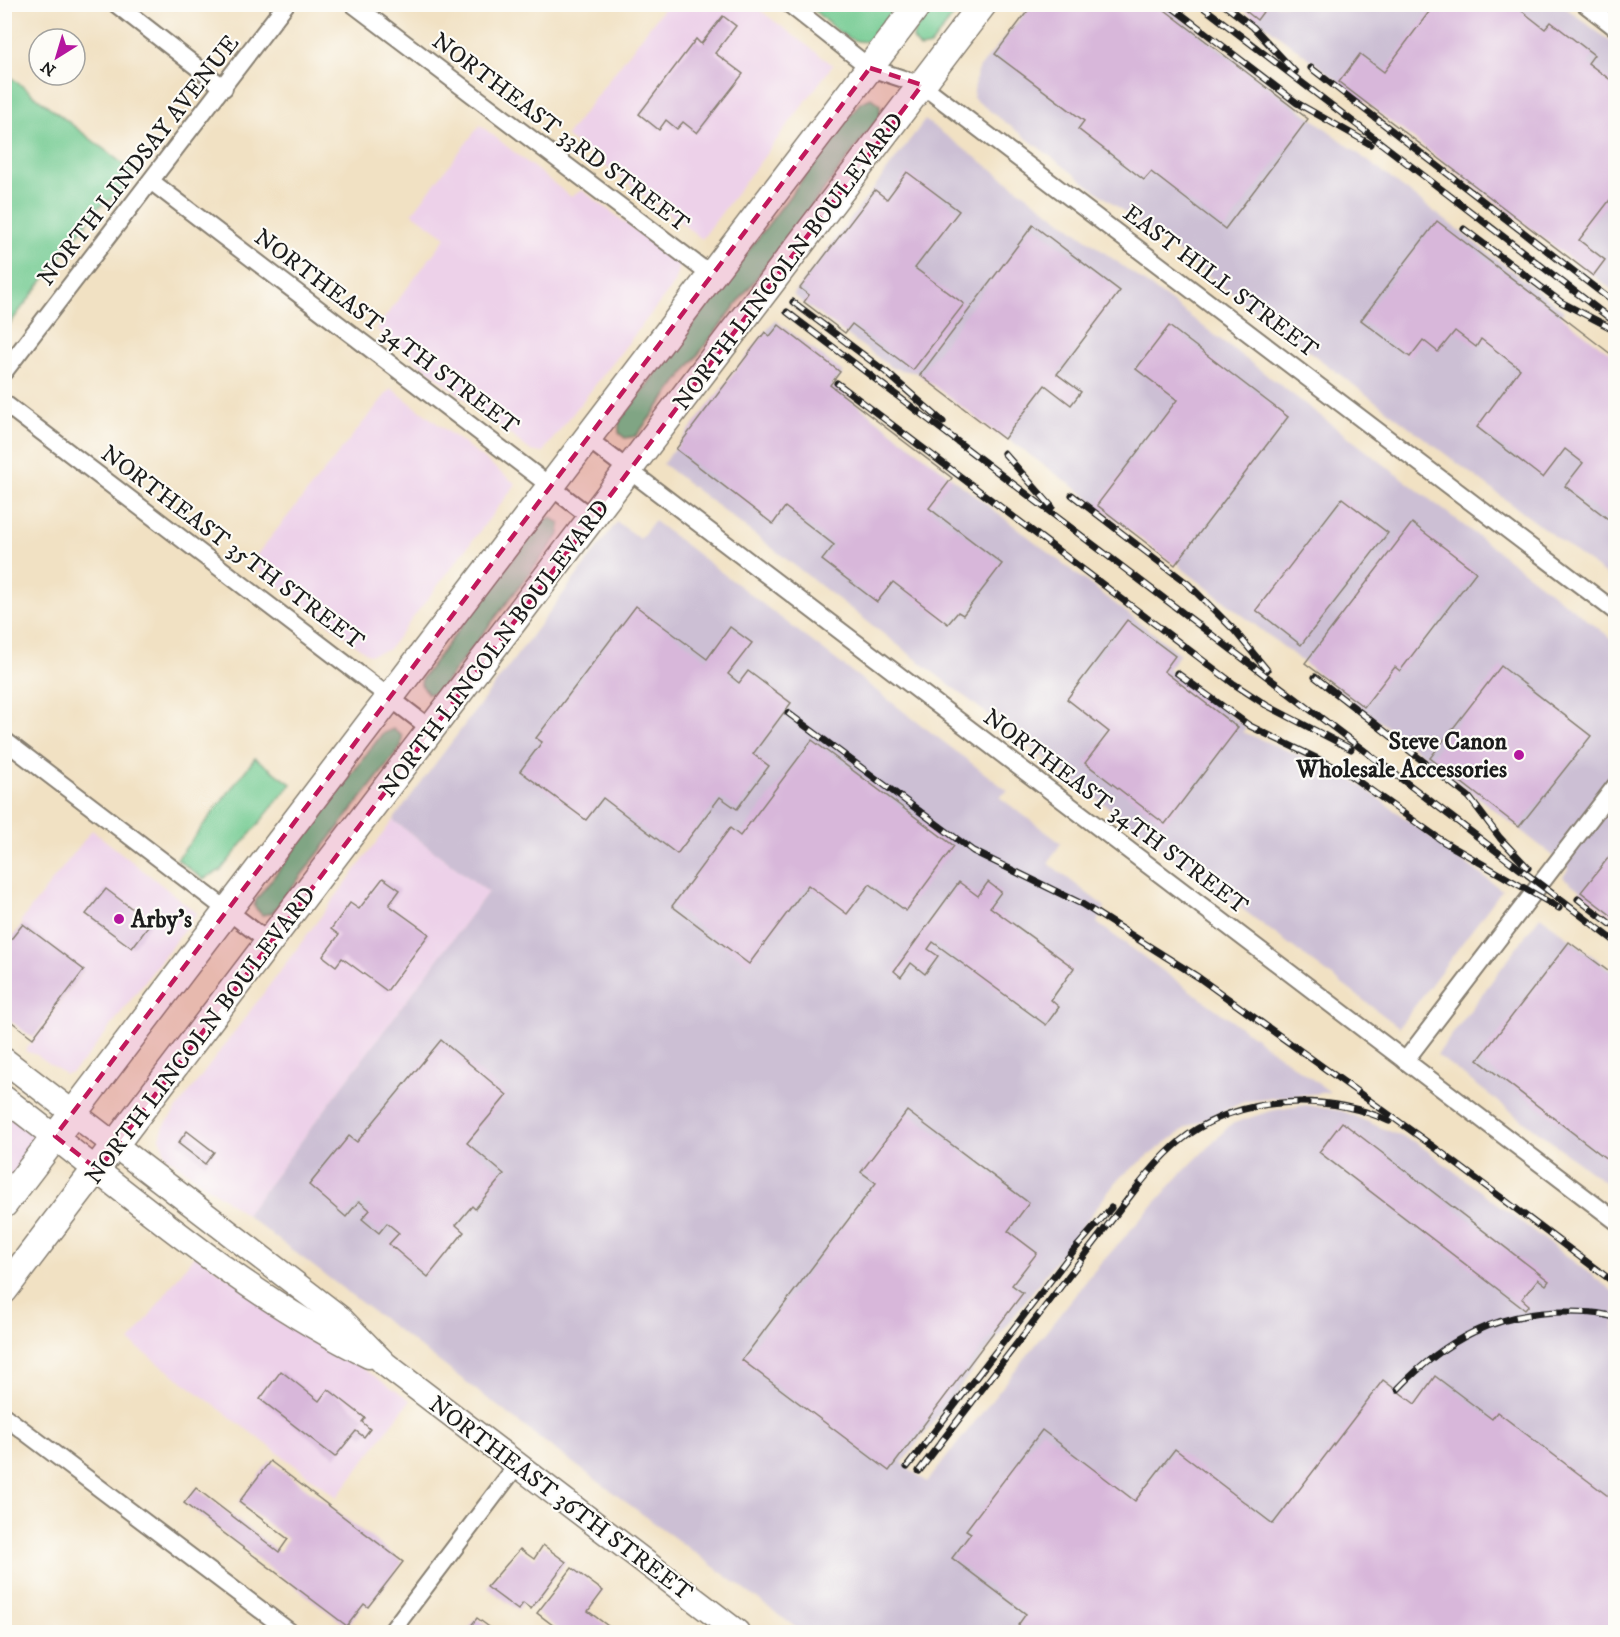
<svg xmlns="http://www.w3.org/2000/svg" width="1620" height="1637" font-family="'IM FELL DW Pica',serif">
<rect width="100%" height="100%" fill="#fdfcf7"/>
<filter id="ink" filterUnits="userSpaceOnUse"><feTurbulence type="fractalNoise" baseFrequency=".0167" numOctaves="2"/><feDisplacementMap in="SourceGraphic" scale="12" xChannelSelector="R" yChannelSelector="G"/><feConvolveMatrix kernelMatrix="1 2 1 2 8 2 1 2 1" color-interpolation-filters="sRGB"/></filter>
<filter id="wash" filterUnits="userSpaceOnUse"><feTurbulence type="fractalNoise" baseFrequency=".008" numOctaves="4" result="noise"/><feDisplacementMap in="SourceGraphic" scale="24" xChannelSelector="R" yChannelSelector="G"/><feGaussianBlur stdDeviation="1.35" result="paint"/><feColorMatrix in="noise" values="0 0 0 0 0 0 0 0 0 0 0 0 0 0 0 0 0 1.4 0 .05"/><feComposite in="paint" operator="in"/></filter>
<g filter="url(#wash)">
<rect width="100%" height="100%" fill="#f1e1c3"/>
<g fill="#edd1e9">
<polygon points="666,5 753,5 833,65 702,239 566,136"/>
<polygon points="480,125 571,197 582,190 680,264 675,283 542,453 531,451 376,329 446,237 412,213"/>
<polygon points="391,388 516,484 388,650 369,655 250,563"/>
<polygon points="393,820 488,892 246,1215 166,1156 160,1138 164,1126"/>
<polygon points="92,830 197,913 88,1056 72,1072 65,1074 37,1055 25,1051 84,971 20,922"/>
<polygon points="4,1088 54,1126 4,1190"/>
<polygon points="195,1254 410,1400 337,1497 130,1342"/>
</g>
<g fill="#ccbfd4">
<polygon points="1031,5 1164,5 1564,311 1560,316 1615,360 1615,582 973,98 977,71"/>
<polygon points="1239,5 1562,5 1615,45 1615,292"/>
<polygon points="925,120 1174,304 1615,641 1615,918 1563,877 1569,868 1179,566 1180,564 917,373 892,368 793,295"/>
<polygon points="775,320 844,373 832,385 1180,654 1168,669 1246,727 1243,732 1348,776 1502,890 1399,1027 1160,847 663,464"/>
<polygon points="654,521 1008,791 999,797 1061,843 1048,863 1105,907 1097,923 1330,1092 1246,1101 1187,1127 1119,1178 902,1463 927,1482 1095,1270 1180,1175 1231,1124 1270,1111 1306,1105 1342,1111 1417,1143 1615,1293 1615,1632 802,1632 546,1443 246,1215 488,892 393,820 617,522 640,539"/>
<polygon points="1540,916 1615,973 1615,1190 1437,1055"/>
</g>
<g fill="#70c98f" stroke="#467256" stroke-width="1.5">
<polygon points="935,4 962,5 930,46 920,48 913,39 914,32"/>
<path d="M 808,5 L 901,5 C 893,15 885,31 874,38 C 853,53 823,17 808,5 Z"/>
<polygon points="4,72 132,171 120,193 99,207 5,330"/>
<polygon points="871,98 880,105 880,116 636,436 625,438 619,433 619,422 860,103"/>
<polygon points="551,517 560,524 559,535 438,692 428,694 421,684 422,678 540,523"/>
<polygon points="393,729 402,736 401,747 272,913 262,915 254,906 256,900 382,734"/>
<polygon points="255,758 291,784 221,870 203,879 177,859"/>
</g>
<g id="blocks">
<g fill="#d8b7da">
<polygon points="1033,4 1157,4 1308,119 1225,229 1151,172 1144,180 1078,129 1084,121 995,54"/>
<polygon points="1237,4 1269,4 1257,20"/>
<polygon points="1435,4 1513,4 1545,29 1551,22 1594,55 1588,63 1616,84 1616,192 1579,240 1605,260 1593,276 1339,82 1360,54 1384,72"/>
<polygon points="723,16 736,26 715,53 743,74 697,133 683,122 677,129 666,120 659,130 639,114 696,39 701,44"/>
<polygon points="907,172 959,211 915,268 964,304 913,370 852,324 845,333 804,302 809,295 800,288 875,190 887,199"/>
<polygon points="1437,221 1616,358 1616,525 1565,486 1583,463 1565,449 1543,478 1477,427 1520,369 1481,339 1476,347 1455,331 1438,352 1423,340 1410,357 1361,320"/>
<polygon points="1033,225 1120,291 1057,374 1081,392 1071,405 1045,385 1004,439 920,375"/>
<polygon points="779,325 840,372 830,385 952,478 929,508 1002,564 963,615 958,612 948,624 893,582 877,602 822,560 834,545 785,507 773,524 676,449 765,332 770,336"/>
<polygon points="1169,326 1288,417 1175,565 1097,505 1177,400 1136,369"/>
<polygon points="1342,498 1388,533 1301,645 1256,610"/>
<polygon points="1412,523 1476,572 1400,671 1395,667 1364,707 1305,663"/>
<polygon points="636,606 707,659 730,627 752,643 728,674 739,683 748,671 791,703 753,754 769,766 737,809 720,797 677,854 603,798 586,820 520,771 542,742 536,738"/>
<polygon points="1127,620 1175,656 1164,671 1238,728 1165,824 1085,763 1109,732 1067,699"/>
<polygon points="1501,666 1591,736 1519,827 1430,758"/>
<polygon points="812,740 954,846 906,911 870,884 847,914 808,885 749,964 672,906 730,828 740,836"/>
<polygon points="1616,848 1616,919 1581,892"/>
<polygon points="383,878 400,890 389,905 429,934 387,991 342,958 336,966 323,956 339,935 331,929 350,903 359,909"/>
<polygon points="959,882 978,896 988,882 1001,892 990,907 1074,968 1051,1000 1059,1007 1046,1025 933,942 928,949 938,956 925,974 911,963 901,977 894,971"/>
<polygon points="106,889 151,923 132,948 86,914"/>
<polygon points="23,924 84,970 33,1038 4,1016 4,948"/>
<polygon points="1569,942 1616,977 1616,1166 1478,1060"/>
<polygon points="441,1040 507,1095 467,1143 504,1174 475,1209 472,1206 456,1225 464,1232 428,1277 389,1244 399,1233 387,1223 379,1233 362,1219 370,1210 359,1201 346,1217 309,1185 349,1136 357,1142"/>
<polygon points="907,1111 1029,1203 1008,1231 1037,1253 1012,1285 1023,1293 889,1471 742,1360 876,1183 861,1172"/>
<polygon points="1342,1122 1549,1281 1546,1285 1538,1279 1522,1299 1529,1305 1525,1310 1319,1152"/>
<polygon points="187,1131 214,1152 205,1164 178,1143"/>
<polygon points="281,1371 319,1401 328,1389 365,1418 362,1422 370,1429 364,1437 356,1431 335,1457 260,1399"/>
<polygon points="1435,1376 1492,1419 1497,1412 1616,1502 1616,1632 1028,1632 1018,1625 1026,1614 952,1558 971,1533 966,1530 1042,1430 1135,1501 1175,1449 1273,1524 1383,1380 1415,1404"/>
<polygon points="270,1461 403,1562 368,1607 364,1604 347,1626 184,1503 196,1488 279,1552 288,1539 239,1502"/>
<polygon points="543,1545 566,1562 531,1609 523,1603 518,1610 487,1587 520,1549 534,1559"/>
<polygon points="572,1568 603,1591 588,1611 616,1632 562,1632 537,1613"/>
<polygon points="477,1618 496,1632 466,1632"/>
</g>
</g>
</g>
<g filter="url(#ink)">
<use href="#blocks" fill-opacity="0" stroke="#867e70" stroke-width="1.5"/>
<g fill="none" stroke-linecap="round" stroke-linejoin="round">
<defs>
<g id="minor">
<polyline points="116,4 224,88"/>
<polyline points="353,4 712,276"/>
<polyline points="789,4 870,68 922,85 1616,612"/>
<polyline points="1585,4 1616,28"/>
<polyline points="152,182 592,518"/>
<polyline points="4,372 286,4"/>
<polyline points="4,403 431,729"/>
<polyline points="588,439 1616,1221"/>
<polyline points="4,740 270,943"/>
<polyline points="1405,1061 1616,785"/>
<polyline points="4,1416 290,1632"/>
<polyline points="391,1632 517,1465"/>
</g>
<g id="secondary">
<polyline points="4,1060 340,1318 385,1364 737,1632"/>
<path d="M 4,1098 C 122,1187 236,1291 369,1356"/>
</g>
<g id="primary">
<polyline points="4,1204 918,4"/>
<polyline points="4,1290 983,4"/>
</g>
</defs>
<use href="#minor" stroke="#867e70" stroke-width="20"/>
<use href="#secondary" stroke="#867e70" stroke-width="27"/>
<use href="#primary" stroke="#867e70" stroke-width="30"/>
<use href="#minor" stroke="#fff" stroke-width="16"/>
<use href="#secondary" stroke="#fff" stroke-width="24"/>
<use href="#primary" stroke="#fff" stroke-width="27"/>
<defs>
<g id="rail">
<polyline points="1168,4 1297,103 1370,144"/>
<polyline points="1199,4 1616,323"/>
<polyline points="1223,4 1253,27 1295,72"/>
<polyline points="1311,68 1616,304"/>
<polyline points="1464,229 1561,302 1615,330"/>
<polyline points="793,302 886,372 943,422"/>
<polyline points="787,312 1616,942"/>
<polyline points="837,383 1234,684 1266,705 1351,749"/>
<polyline points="1004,453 1052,507"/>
<polyline points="1072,495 1188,584 1234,630 1267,670"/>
<polyline points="1177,673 1250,726 1345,772 1444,842 1559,908"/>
<polyline points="1315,677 1469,797 1500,838 1528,868"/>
<polyline points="788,713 973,851 1082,904 1198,977 1434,1147 1616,1284"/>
<polyline points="1578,899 1616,928"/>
<path d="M 1398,1389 C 1445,1340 1496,1312 1565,1312 C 1581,1312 1600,1312 1616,1318"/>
<polyline points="907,1467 1074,1250 1111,1208"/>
<path d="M 919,1471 L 1134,1191 C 1150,1171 1166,1151 1188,1135 C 1245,1095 1327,1093 1389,1121"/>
</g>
</defs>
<use href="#rail" stroke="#1c1c1c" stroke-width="7"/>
<use href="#rail" stroke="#fdfcf7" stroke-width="4.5" stroke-dasharray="14" stroke-linecap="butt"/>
</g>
</g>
<path fill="#c2185b" fill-opacity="0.2" stroke="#c2185b" stroke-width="4.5" stroke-dasharray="12 8" stroke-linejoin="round" d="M 870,68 L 922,85 L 98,1170 L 55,1136 Z"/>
<g fill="#b5179e" stroke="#fdfcf7" stroke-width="2">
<circle cx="1519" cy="755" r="6"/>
<circle cx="119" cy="919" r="6"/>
</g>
<g text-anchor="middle" stroke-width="4.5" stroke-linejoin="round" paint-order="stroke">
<g font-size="24" fill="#1c1c1c" stroke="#fdfcf7">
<text transform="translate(561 132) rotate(37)" y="8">NORTHEAST 33RD STREET</text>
<text transform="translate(138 160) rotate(-52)" y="8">NORTH LINDSAY AVENUE</text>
<text transform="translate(788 261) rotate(-53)" y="8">NORTH LINCOLN BOULEVARD</text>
<text transform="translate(1221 281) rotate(37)" y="8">EAST HILL STREET</text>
<text transform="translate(387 331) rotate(37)" y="8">NORTHEAST 34TH STREET</text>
<text transform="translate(233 547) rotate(37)" y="8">NORTHEAST 35TH STREET</text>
<text transform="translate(494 648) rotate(-53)" y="8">NORTH LINCOLN BOULEVARD</text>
<text transform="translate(1116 811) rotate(37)" y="8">NORTHEAST 34TH STREET</text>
<text transform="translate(200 1035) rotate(-53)" y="8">NORTH LINCOLN BOULEVARD</text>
<text transform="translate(561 1498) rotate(37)" y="8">NORTHEAST 36TH STREET</text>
</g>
<g font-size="24" font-weight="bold" fill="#1c1c1c" stroke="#fdfcf7" text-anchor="end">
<text x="1507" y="749">Steve Canon<tspan x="1507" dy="28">Wholesale Accessories</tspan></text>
<text x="131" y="927" text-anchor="start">Arby's</text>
</g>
</g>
<rect width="1620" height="1637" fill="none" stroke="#fdfcf7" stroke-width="24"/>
<g transform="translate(57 57) rotate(217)"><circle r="28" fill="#fdfcf7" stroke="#a3a29f" stroke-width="1.5"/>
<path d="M0-4.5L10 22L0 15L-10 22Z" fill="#b5179e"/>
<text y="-9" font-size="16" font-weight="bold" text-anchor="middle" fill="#1c1c1c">N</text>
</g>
</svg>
